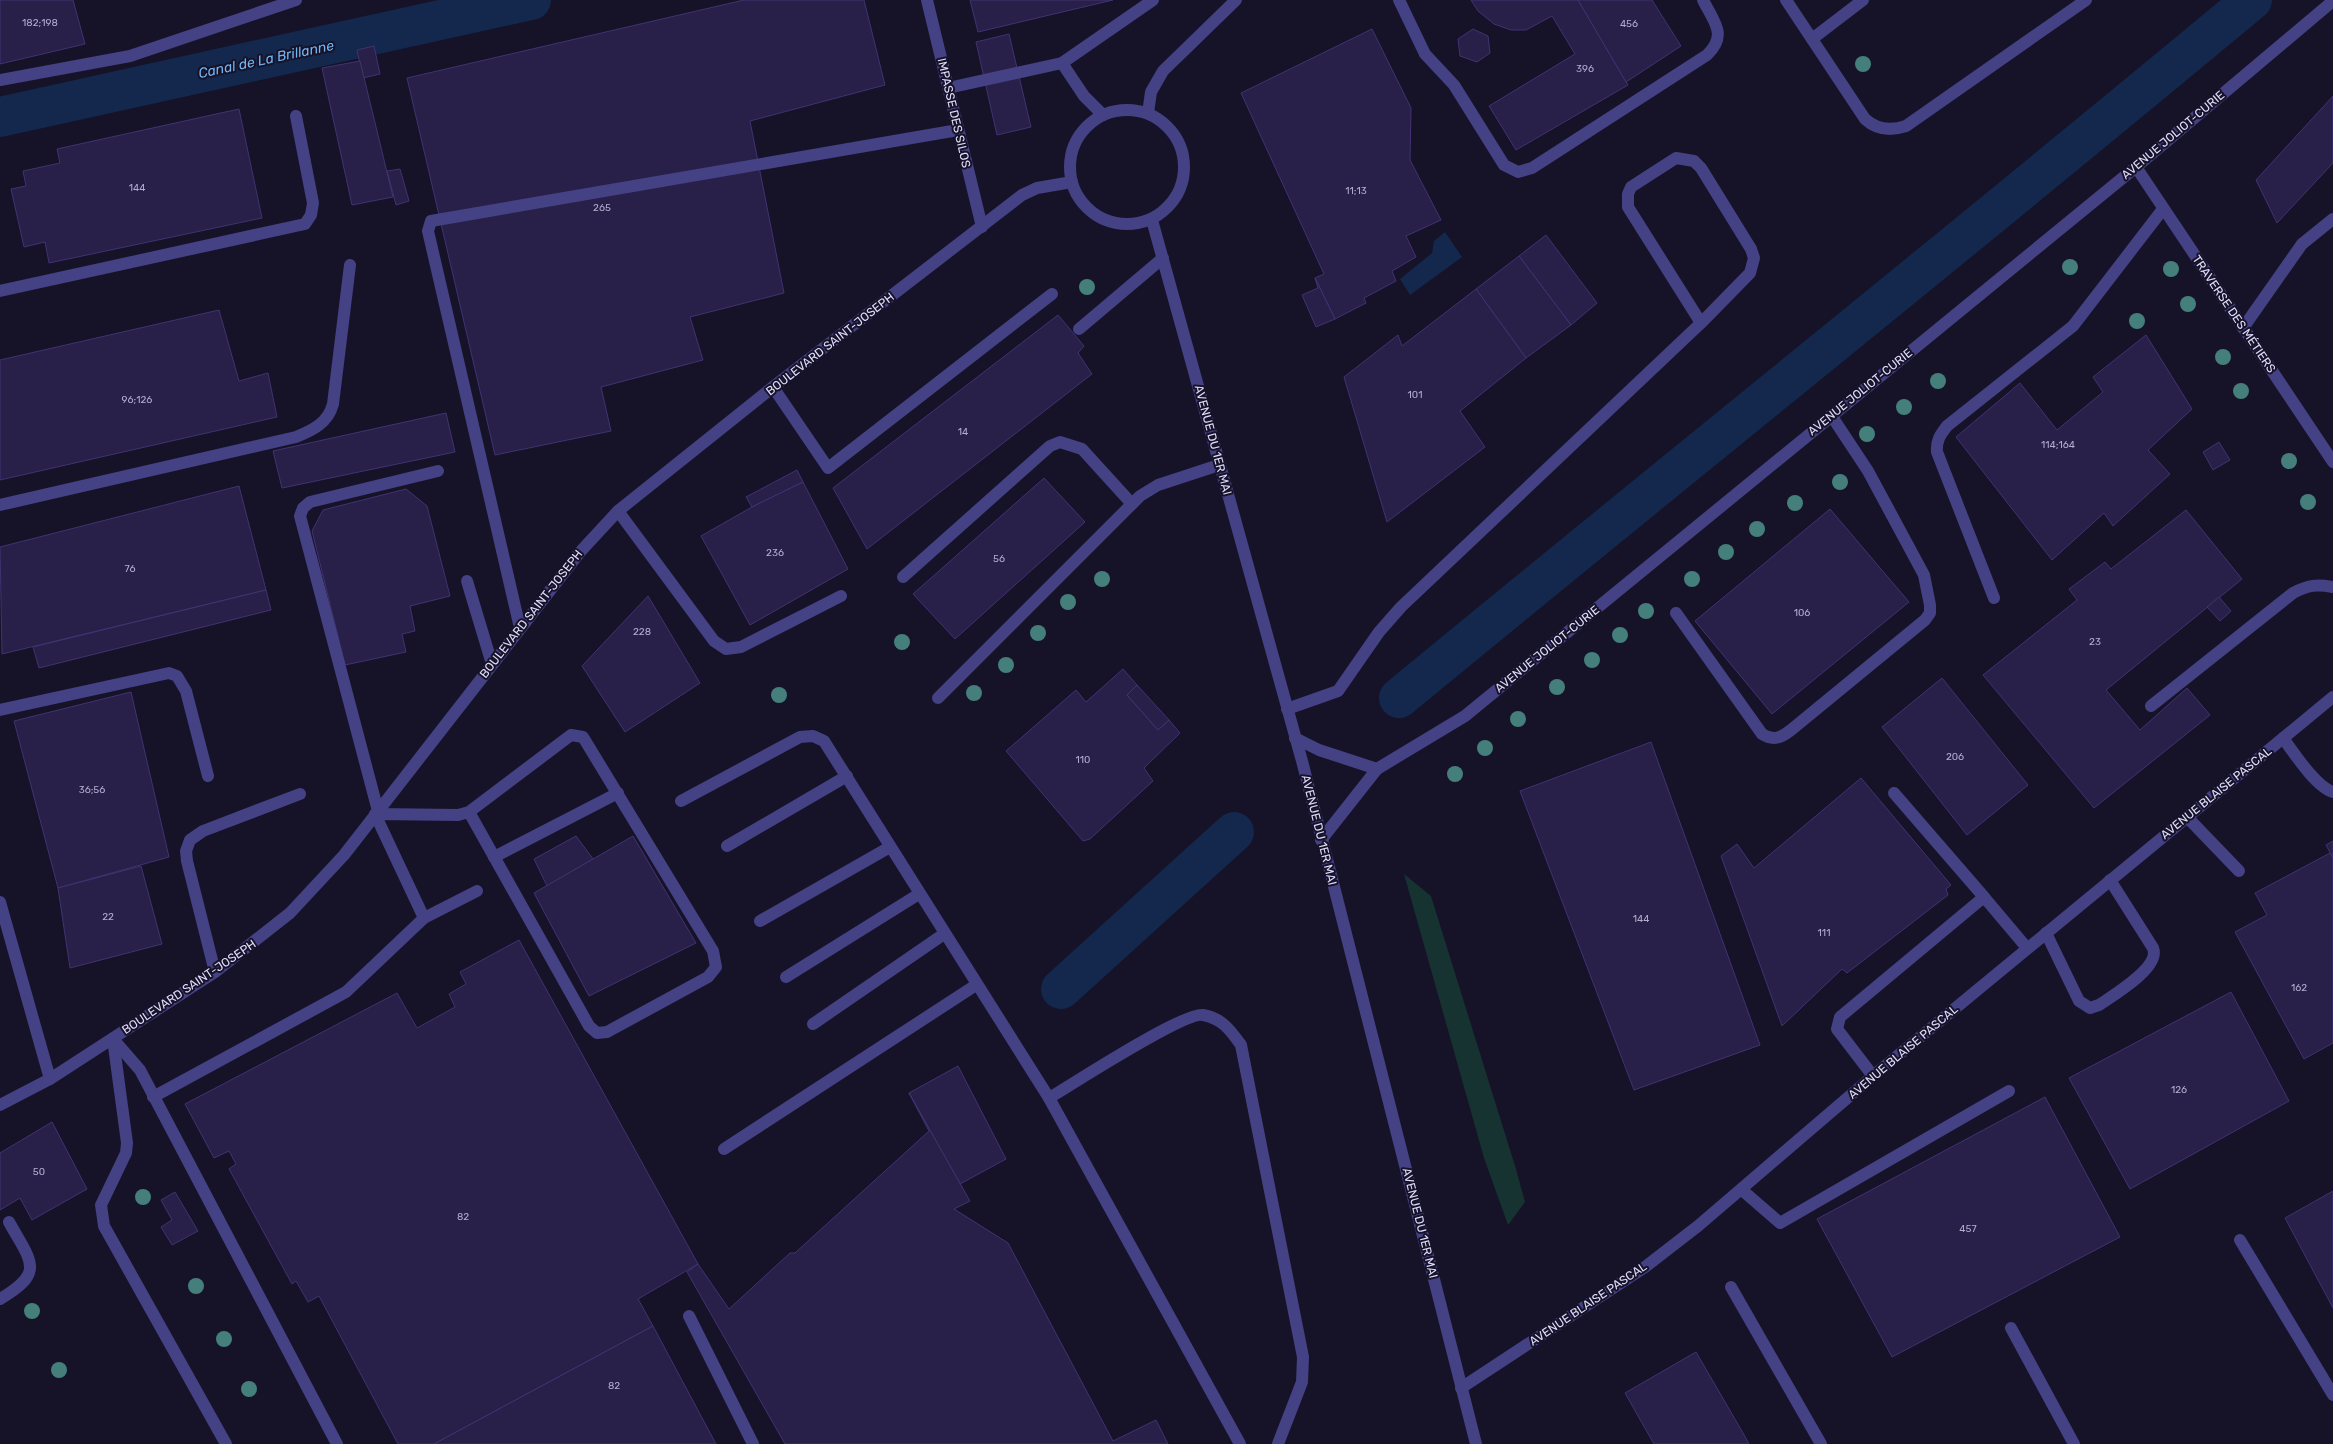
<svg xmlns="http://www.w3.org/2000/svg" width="2333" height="1444" font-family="Rubik,sans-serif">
<rect width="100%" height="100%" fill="#161228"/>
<polygon fill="#163231" points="1404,874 1431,896 1516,1169 1525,1202 1508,1225 1484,1158"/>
<polygon fill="#13284c" points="1445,232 1462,257 1410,295 1400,279 1432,253 1434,241"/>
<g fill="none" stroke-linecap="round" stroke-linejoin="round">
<g stroke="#13284c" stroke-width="40">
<polyline points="0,117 531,0"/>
<path d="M 1399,698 C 1683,464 1970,235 2252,0"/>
<polyline points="1061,989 1234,832"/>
</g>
</g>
<g fill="#282048" stroke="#413372">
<polygon points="0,0 73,0 85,44 0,64"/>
<polygon points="744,0 864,0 885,85 750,121 784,293 690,317 703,360 601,387 611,431 495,455 407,78"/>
<polygon points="970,0 1113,0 978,32"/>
<polygon points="1471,0 1578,0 1628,85 1516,150 1489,106 1575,54 1552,16 1526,30 1511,30 1494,24 1478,11"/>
<polygon points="1578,0 1652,0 1681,46 1626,82"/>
<polygon points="1372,29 1411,108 1410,160 1441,220 1406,236 1416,257 1392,271 1396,281 1364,298 1366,303 1335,319 1315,278 1324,274 1241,93"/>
<polygon points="1473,29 1488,36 1490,53 1477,62 1460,56 1458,39"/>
<polygon points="1009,34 1031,127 997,135 976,42"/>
<polygon points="374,46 380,74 363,78 357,50"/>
<polygon points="360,61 393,197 352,205 322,68"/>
<polygon points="2333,96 2333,163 2277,223 2256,180"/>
<polygon points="239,109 262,218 49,263 45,242 24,247 11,189 26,186 23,171 60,163 57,149"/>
<polygon points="400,169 409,201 396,205 387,171"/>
<polygon points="1546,235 1597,303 1571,325 1519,256"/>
<polygon points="1519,256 1571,325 1526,358 1476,289"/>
<polygon points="1315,278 1335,319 1316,327 1302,295 1318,288"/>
<polygon points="1476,289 1526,358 1460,411 1485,447 1387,522 1344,377 1398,335 1402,346"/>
<polygon points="219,310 239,381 268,373 277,417 0,480 0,360"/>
<polygon points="1058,315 1084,346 1078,353 1092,374 867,549 833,488"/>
<polygon points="2146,335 2192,409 2148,450 2170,474 2113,526 2104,513 2052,560 1956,437 2020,383 2057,430 2103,392 2093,377"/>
<polygon points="446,413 455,452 282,488 273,451"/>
<polygon points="2219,442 2230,460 2213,470 2203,452"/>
<polygon points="797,470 803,482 752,507 746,497"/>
<polygon points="1044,478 1085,522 955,639 913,594"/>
<polygon points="803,482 848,569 750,625 701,536 752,507"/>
<polygon points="239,486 266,590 2,654 0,547"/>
<polygon points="406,489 427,506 450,596 410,606 415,631 402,634 406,652 345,665 312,531 323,510"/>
<polygon points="1830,509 1909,602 1772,714 1695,621"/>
<polygon points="2186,510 2242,579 2106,690 2140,730 2187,688 2210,715 2094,808 1983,675 2077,600 2069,589 2105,562 2111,569"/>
<polygon points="266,590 271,610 39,668 33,647"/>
<polygon points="648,596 700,683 625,732 582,666"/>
<polygon points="2219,597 2231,611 2220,621 2207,607"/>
<polygon points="1123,669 1137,685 1127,695 1158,730 1169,720 1180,733 1144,768 1153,781 1090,839 1083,841 1006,751 1076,690 1086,702"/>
<polygon points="1942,678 2028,785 1967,835 1882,727"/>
<polygon points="1137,685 1169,720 1158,730 1127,695"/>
<polygon points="131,692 169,857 58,888 14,721"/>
<polygon points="1651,742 1760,1045 1634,1090 1520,791"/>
<polygon points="1861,778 1951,885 1946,889 1948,895 1847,973 1842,969 1782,1026 1721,856 1737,844 1754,868"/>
<polygon points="576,836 593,859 547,886 534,859"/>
<polygon points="633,836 696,943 589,996 534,893"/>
<polygon points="2333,841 2333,858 2326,845"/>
<polygon points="2330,853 2333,858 2333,1043 2304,1059 2235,932 2267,915 2255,893"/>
<polygon points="141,866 162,944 70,968 58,888"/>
<polygon points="519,940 698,1264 638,1299 653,1326 434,1444 398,1444 319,1296 308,1302 296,1281 292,1284 229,1169 236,1164 229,1151 214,1158 185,1104 397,993 417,1028 455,1007 449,994 466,984 460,972"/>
<polygon points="2231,992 2289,1101 2130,1189 2069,1078"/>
<polygon points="958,1066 1006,1159 960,1184 909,1093"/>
<polygon points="909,1093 970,1201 954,1209 1008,1243 1113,1441 1156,1420 1168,1444 785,1444 687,1272 698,1264 729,1309 790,1253 795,1253 929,1131"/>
<polygon points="2045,1097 2120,1237 1892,1357 1817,1219"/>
<polygon points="52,1122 87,1189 32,1220 20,1198 0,1210 0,1153"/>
<polygon points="2333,1191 2333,1308 2285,1218"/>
<polygon points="175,1192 198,1231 172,1245 161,1227 172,1220 161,1200"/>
<polygon points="653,1326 716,1444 434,1444"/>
<polygon points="1696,1352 1743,1433 1749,1444 1654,1444 1625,1393"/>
</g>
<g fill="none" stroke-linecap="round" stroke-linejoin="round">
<g stroke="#444184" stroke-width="12">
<polyline points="927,0 982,227"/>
<path d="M 1399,0 L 1425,54 L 1454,85 L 1504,165 L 1518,172 L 1532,168 L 1707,55 C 1728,35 1714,22 1703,0"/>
<path d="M 1786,0 L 1865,119 C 1877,130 1891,131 1906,126 L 2086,0"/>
<polyline points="1812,39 1863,0"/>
<polyline points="0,80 130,56 296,0"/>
<polyline points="948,88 1062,63"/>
<circle cx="1127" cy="167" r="57"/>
<polyline points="1148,113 1151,92 1163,71 1236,0"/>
<polyline points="1103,115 1084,96 1062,63 1153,0"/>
<polyline points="2136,167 2333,462"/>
<polyline points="1152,220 1302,761 1476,1444"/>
<polyline points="0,291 305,224 311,215 313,203 296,116"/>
<polyline points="2243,328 2302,244 2333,219"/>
<polyline points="1079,329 1163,258"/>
<polyline points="773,387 828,468 1052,294"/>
<path d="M 0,505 L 296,437 C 313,430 328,423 333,404 L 350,265"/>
<polyline points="618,511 714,641 726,649 741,647 841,596"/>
<polyline points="903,577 1050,446 1060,442 1082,449 1132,504"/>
<polyline points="467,581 492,664"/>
<path d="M 1994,598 L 1937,452 C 1936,441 1940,435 1947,426 L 2073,326 L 2163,209"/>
<path d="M 1676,613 L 1762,734 C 1773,741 1781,738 1791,730 L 1925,620 L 1930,613 L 1930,605 L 1924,575 L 1868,471 L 1831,415"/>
<polyline points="520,628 428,231 431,221 958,130"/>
<polyline points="938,698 1140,496 1158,485 1219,465"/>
<path d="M 2151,706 L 2293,593 C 2308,585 2317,584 2333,587"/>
<polyline points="1287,709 1338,691 1379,632 1401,607 1701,323 1750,273 1754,258 1751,249 1701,168 1694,161 1676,158 1631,187 1628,194 1628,207 1701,323"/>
<polyline points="0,710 169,673 177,676 186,691 208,776"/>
<polyline points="1295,738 1319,750 1377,769"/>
<path d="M 2283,738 C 2294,753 2316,787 2333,792"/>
<polyline points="1894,793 1984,897"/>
<polyline points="681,801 800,737 813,736 824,741 1049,1098"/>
<polyline points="378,811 300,516 303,508 310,502 438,471"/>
<polyline points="469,812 567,738 571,735 583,737 713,951 716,967 708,977 607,1032 597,1033 589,1026 469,812 458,815 375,814 424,918 477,891"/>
<polyline points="2187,817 2239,871"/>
<polyline points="1321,840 1377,769 1465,716 2136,167 2333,1"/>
<polyline points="727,846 847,776"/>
<polyline points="494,857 618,793"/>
<polyline points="0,902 50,1079"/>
<polyline points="760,921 890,847"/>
<path d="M 2046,933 L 2079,1001 L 2090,1008 L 2099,1005 C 2114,995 2161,967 2153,948 L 2110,880"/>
<polyline points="215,972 187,861 186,851 190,840 203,831 300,794"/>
<polyline points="786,977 919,894"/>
<polyline points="813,1024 944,934"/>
<polyline points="113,1039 140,1070 337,1444"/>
<polyline points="113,1039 127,1143 126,1153 101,1205 104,1226 226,1444"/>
<polyline points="1873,1076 1837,1029 1840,1017 1984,897 2027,948"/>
<polyline points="153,1097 346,992 424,918"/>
<polyline points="0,1105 50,1079 215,972 290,913 344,855 580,552 618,511 773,387 1022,195 1037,188 1072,182"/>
<polyline points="724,1149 976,985"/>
<polyline points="1742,1190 1780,1223 2009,1091"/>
<polyline points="2240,1240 2333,1395"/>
<polyline points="1731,1287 1821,1444"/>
<path d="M 0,1299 C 46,1272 31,1262 9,1222"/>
<polyline points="689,1316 753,1444"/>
<polyline points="2011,1328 2074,1444"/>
<polyline points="1461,1388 1645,1267 1698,1226 1873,1076 2333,697"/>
<path d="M 1240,1444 L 1049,1098 C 1073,1084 1183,1012 1203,1015 C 1222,1018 1231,1031 1241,1045 L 1303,1357 L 1302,1382 L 1278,1444"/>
</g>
</g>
<g fill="#457f7b">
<circle cx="1863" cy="64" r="8"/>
<circle cx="2070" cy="267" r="8"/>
<circle cx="2171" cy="269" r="8"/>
<circle cx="1087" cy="287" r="8"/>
<circle cx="2188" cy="304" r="8"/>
<circle cx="2137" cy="321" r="8"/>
<circle cx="2223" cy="357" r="8"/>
<circle cx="1938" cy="381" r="8"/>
<circle cx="2241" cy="391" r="8"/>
<circle cx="1904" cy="407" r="8"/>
<circle cx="1867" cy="434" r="8"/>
<circle cx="2289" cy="461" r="8"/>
<circle cx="1840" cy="482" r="8"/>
<circle cx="2308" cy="502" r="8"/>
<circle cx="1795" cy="503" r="8"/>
<circle cx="1757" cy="529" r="8"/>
<circle cx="1726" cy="552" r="8"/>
<circle cx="1102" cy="579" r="8"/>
<circle cx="1692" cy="579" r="8"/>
<circle cx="1068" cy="602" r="8"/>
<circle cx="1646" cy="611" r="8"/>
<circle cx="1038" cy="633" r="8"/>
<circle cx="1620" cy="635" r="8"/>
<circle cx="902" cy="642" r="8"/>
<circle cx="1592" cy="660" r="8"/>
<circle cx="1006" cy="665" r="8"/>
<circle cx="1557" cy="687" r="8"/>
<circle cx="974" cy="693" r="8"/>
<circle cx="779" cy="695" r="8"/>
<circle cx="1518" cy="719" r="8"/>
<circle cx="1485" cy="748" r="8"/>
<circle cx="1455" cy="774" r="8"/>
<circle cx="143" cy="1197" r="8"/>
<circle cx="196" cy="1286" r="8"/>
<circle cx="32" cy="1311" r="8"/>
<circle cx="224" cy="1339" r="8"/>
<circle cx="59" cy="1370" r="8"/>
<circle cx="249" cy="1389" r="8"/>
</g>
<g text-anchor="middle" stroke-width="4" stroke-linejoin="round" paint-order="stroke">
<g font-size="10" fill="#b2adcf">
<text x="40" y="26">182;198</text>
<text x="1629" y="27">456</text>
<text x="1585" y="72">396</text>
<text x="137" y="191">144</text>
<text x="1356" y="194">11;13</text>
<text x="602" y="211">265</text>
<text x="1415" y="398">101</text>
<text x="137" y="403">96;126</text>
<text x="963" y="435">14</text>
<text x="2058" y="448">114;164</text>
<text x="775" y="556">236</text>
<text x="999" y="562">56</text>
<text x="130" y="572">76</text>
<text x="1802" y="616">106</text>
<text x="642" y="635">228</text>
<text x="2095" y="645">23</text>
<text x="1955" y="760">206</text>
<text x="1083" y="763">110</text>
<text x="92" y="793">36;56</text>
<text x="108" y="920">22</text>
<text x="1641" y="922">144</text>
<text x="1824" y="936">111</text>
<text x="2299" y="991">162</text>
<text x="2179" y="1093">126</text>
<text x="39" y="1175">50</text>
<text x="463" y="1220">82</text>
<text x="1968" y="1232">457</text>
<text x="614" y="1389">82</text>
</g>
<g font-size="12" fill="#e0dcfc" stroke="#161228">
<text transform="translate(954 113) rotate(77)" y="4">IMPASSE DES SILOS</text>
<text transform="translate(2173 135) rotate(-40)" y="4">AVENUE JOLIOT-CURIE</text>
<text transform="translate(2234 314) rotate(56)" y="4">TRAVERSE DES MÉTIERS</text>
<text transform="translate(830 344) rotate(-38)" y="4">BOULEVARD SAINT-JOSEPH</text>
<text transform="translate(1860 392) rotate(-39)" y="4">AVENUE JOLIOT-CURIE</text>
<text transform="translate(1213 440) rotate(75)" y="4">AVENUE DU 1ER MAI</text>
<text transform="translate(531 614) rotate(-52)" y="4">BOULEVARD SAINT-JOSEPH</text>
<text transform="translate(1547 649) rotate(-39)" y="4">AVENUE JOLIOT-CURIE</text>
<text transform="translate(2216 793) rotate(-39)" y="4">AVENUE BLAISE PASCAL</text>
<text transform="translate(1319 830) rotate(76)" y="4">AVENUE DU 1ER MAI</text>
<text transform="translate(189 987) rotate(-34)" y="4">BOULEVARD SAINT-JOSEPH</text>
<text transform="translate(1903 1052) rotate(-40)" y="4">AVENUE BLAISE PASCAL</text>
<text transform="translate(1420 1223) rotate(76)" y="4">AVENUE DU 1ER MAI</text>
<text transform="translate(1588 1304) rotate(-34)" y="4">AVENUE BLAISE PASCAL</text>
</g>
<g font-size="14" font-style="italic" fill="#72b6f5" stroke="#161228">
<text transform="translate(266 59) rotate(-12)" y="5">Canal de La Brillanne</text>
</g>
</g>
</svg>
